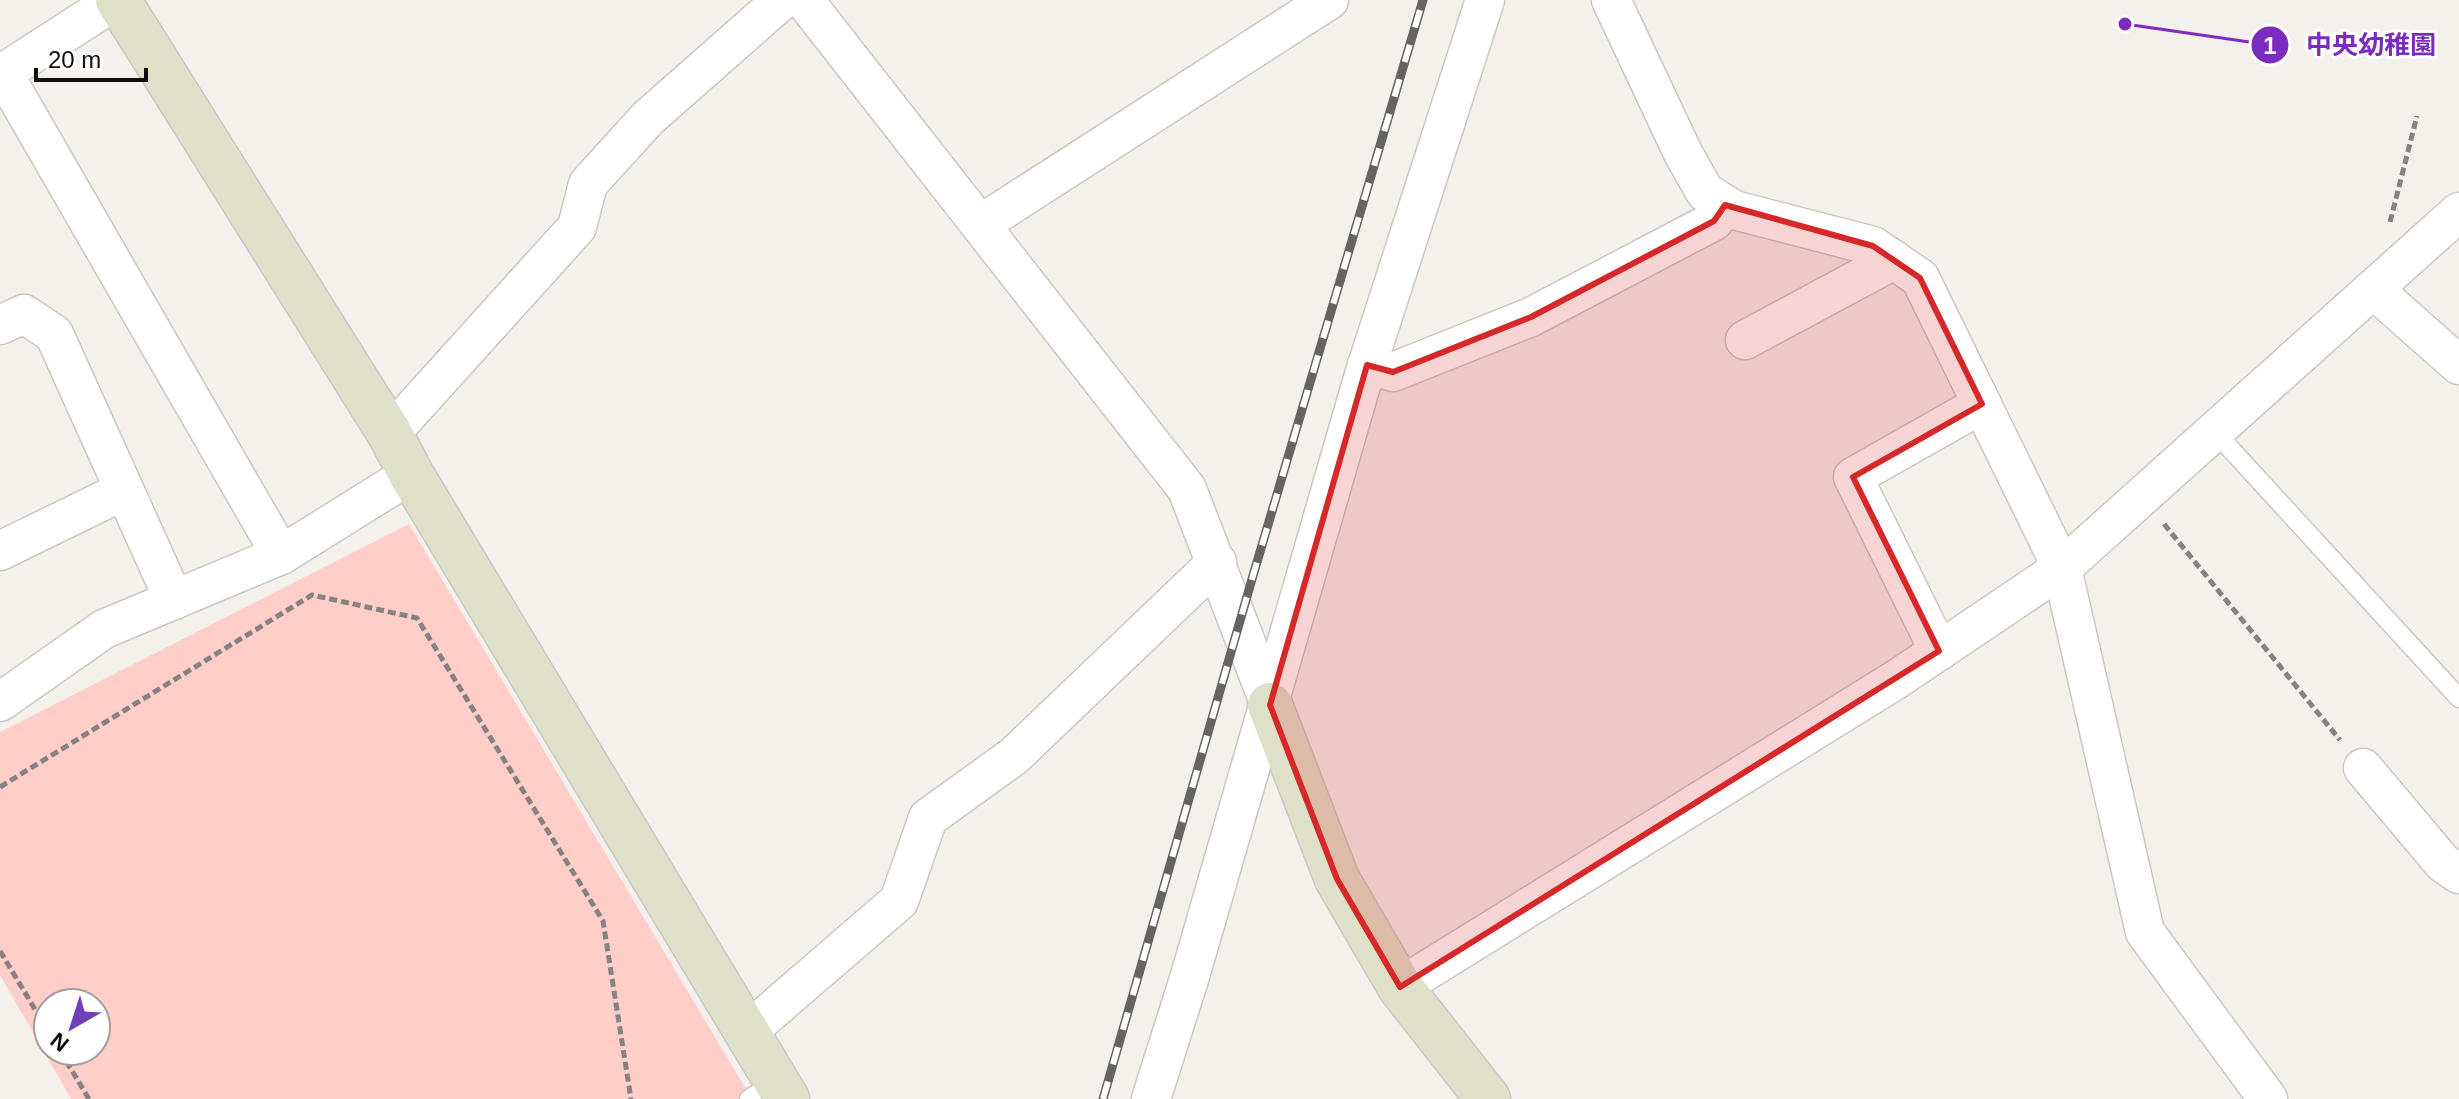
<svg xmlns="http://www.w3.org/2000/svg" width="2459" height="1099" font-family="Helvetica,'Noto Sans JP',sans-serif">
<rect width="100%" height="100%" fill="#f4f1ed"/>
<path fill="#ffcec9" fill-rule="evenodd" d="M 409,524 L 752,1099 L 71,1099 L 0,975 L 0,732 ZM 48,1003 L 96,1003 L 96,1051 L 48,1051 Z"/>
<g fill="none" stroke-linecap="round" stroke-linejoin="round">
<defs>
<g id="lane">
<polyline points="2215,432 2459,698"/>
<polyline points="749,1099 776,1082"/>
</g>
<g id="street">
<polyline points="116,0 3,73 281,555"/>
<polyline points="804,0 1187,489 1270,705"/>
<polyline points="1611,0 1683,153 1705,192 1734,210 1873,246 1920,278 2062,568 2145,932 2268,1099"/>
<polyline points="981,224 1329,0"/>
<polyline points="2373,289 2459,365"/>
<polyline points="0,325 24,314 54,334 174,600"/>
<polyline points="1745,340 1894,260"/>
<polyline points="1367,365 1393,372 1531,317 1714,221 1725,205"/>
<polyline points="390,434 577,227 588,184 648,118 782,0"/>
<polyline points="0,551 123,491"/>
<polyline points="1939,651 1853,477 1982,404"/>
<polyline points="0,702 104,629 281,555 411,474"/>
<polyline points="2363,768 2443,863 2459,874"/>
<polyline points="1400,987 1897,679 2062,568 2459,212"/>
<polyline points="746,1033 899,901 928,818 1014,756 1217,562"/>
<polyline points="1151,1099 1190,976 1364,375 1485,0"/>
</g>
<g id="secondary">
<polyline points="118,0 390,434 411,474 787,1099"/>
<polyline points="1270,705 1337,879 1400,987 1488,1099"/>
</g>
</defs>
<use href="#lane" stroke="#cac8c3" stroke-width="21"/>
<use href="#street" stroke="#cac8c3" stroke-width="41"/>
<use href="#secondary" stroke="#cac8c3" stroke-width="47"/>
<g stroke="#858280" stroke-width="5" stroke-dasharray="8 4" stroke-linecap="butt">
<polyline points="2390,222 2417,116"/>
<polyline points="2164,524 2340,740"/>
<polyline points="0,787 312,595 417,618 603,921 631,1099"/>
<polyline points="0,951 48,1031"/>
<polyline points="60,1051 89,1099"/>
</g>
<use href="#lane" stroke="#fff" stroke-width="18"/>
<use href="#street" stroke="#fff" stroke-width="38"/>
<use href="#secondary" stroke="#dee0c9" stroke-width="44"/>
<defs>
<polyline id="rail" points="1103,1099 1252,579 1423,0"/>
</defs>
<use href="#rail" stroke="#656461" stroke-width="9"/>
<use href="#rail" stroke="#fff" stroke-width="6" stroke-dasharray="18" stroke-linecap="butt"/>
</g>
<path fill="#d62828" fill-opacity="0.2" stroke="#d62828" stroke-width="6" stroke-linejoin="round" d="M 1725,205 L 1873,246 L 1920,278 L 1982,404 L 1853,477 L 1939,651 L 1400,987 L 1337,879 L 1270,705 L 1367,365 L 1393,372 L 1531,317 L 1714,221 Z"/>
<path fill="none" stroke="#7b2cbf" stroke-width="3" d="M2125 24L2270 45"/>
<g fill="#7b2cbf" stroke="#fff" stroke-width="3">
<circle cx="2125" cy="24" r="8"/>
<circle cx="2270" cy="45" r="20"/>
</g>
<g font-size="24" text-anchor="middle" font-weight="bold" fill="#fff">
<text x="2270" y="54">1</text>
</g>
<g font-size="26" text-anchor="middle" font-weight="bold" fill="#7b2cbf" stroke="#fff" stroke-width="6" stroke-linejoin="round" paint-order="stroke">
<text x="2371" y="54">中央幼稚園</text>
</g>
<g transform="translate(72 1027) rotate(219)"><circle r="38" fill="#ffffff" stroke="#9f9f9e" stroke-width="2"/>
<path d="M0-6L14 30L0 20L-14 30Z" fill="#6e40b8"/>
<text y="-12" font-size="22" font-weight="bold" text-anchor="middle" fill="#0f0e0d">N</text>
</g>
<path d="M36 68v12h110v-12" fill="none" stroke="#0f0e0d" stroke-width="4"/>
<text x="48" y="68" font-size="24" fill="#0f0e0d" stroke="#ffffff" stroke-width="6" paint-order="stroke">20 m</text>
</svg>
